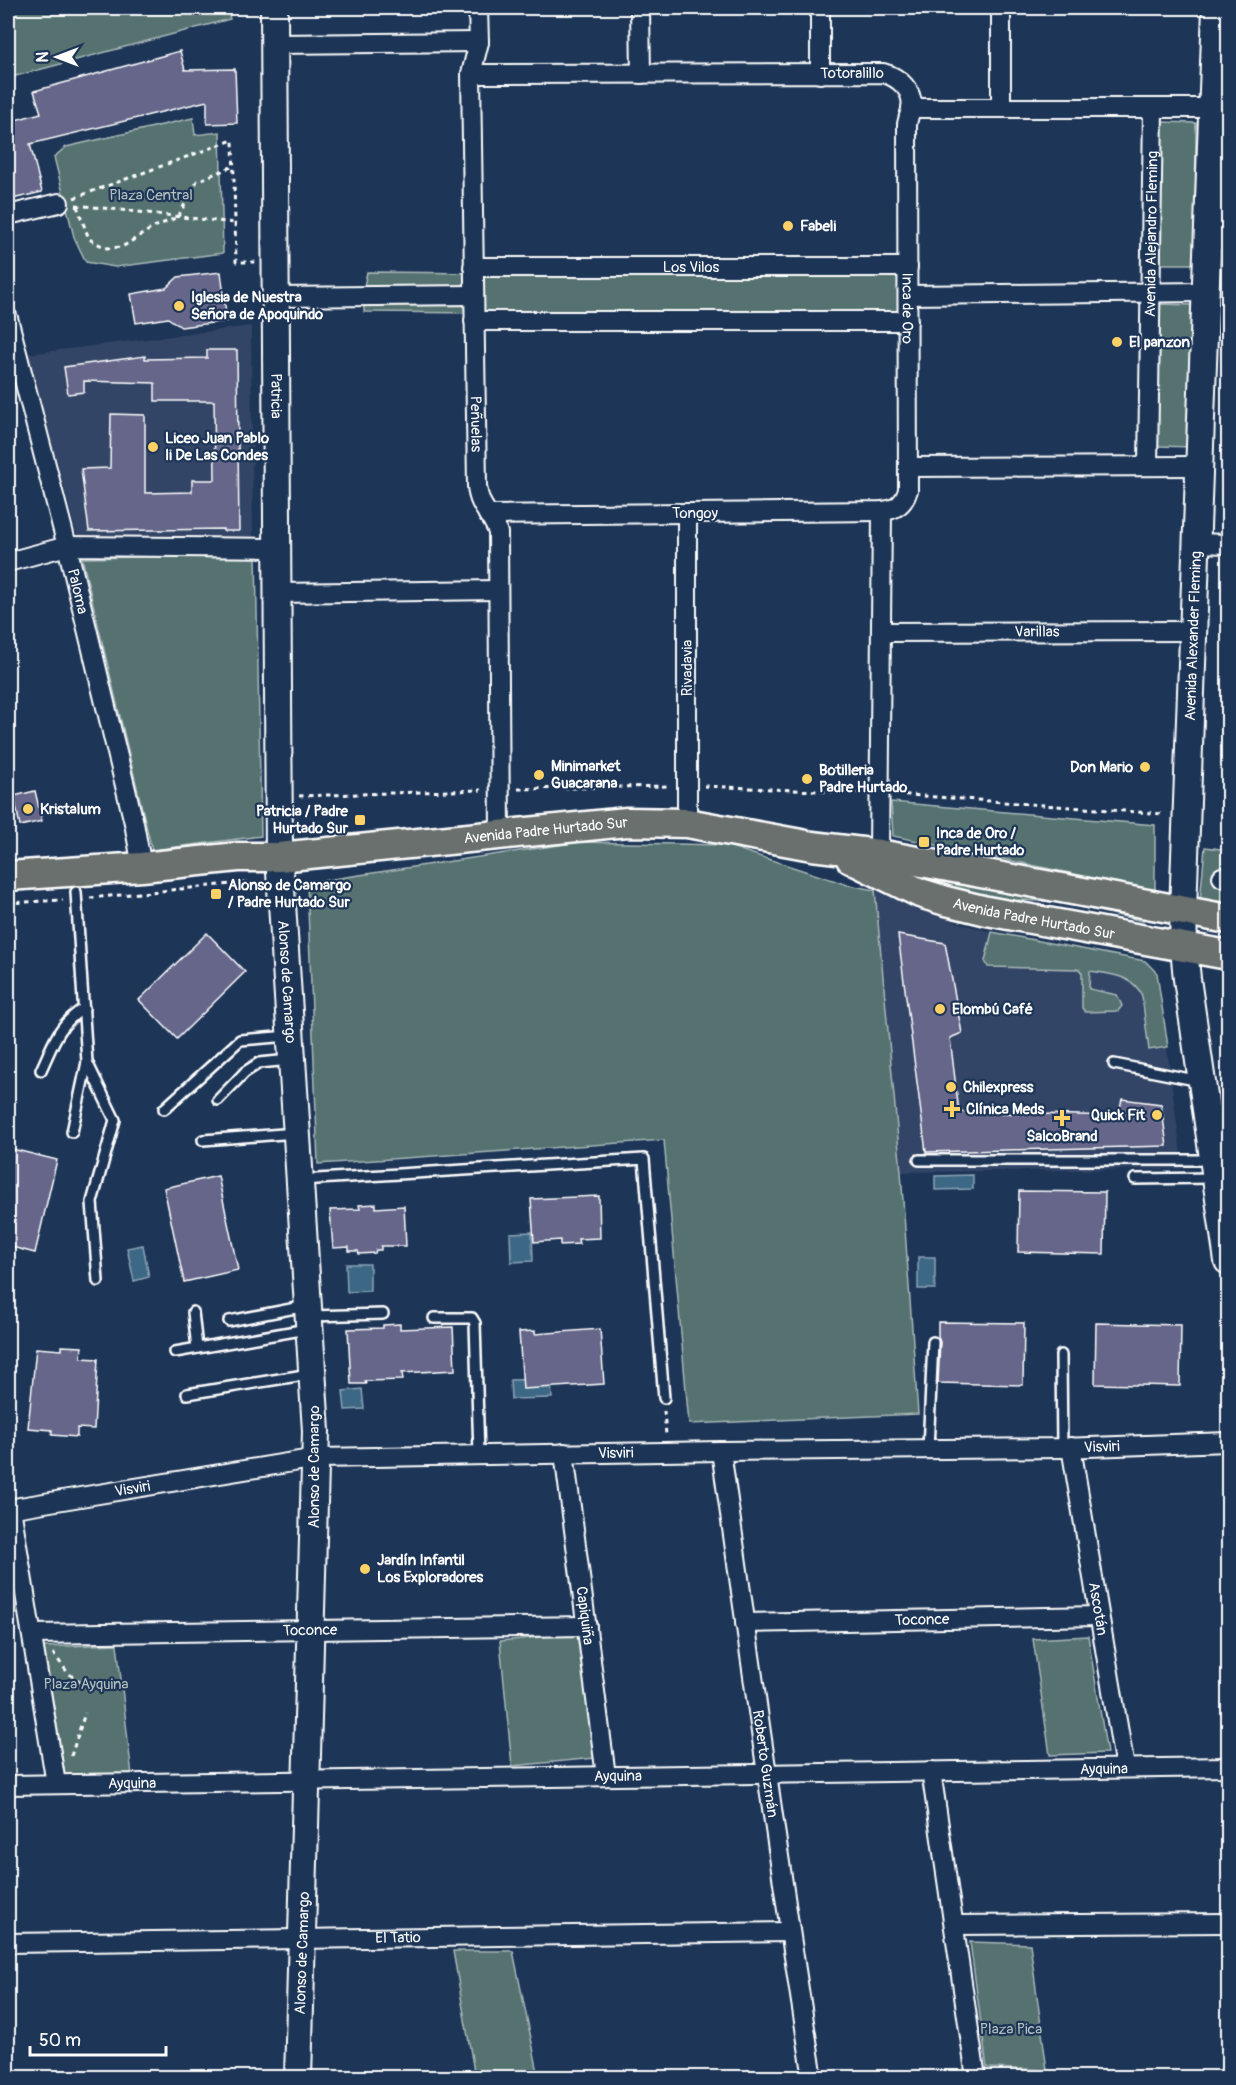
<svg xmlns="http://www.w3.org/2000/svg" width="1236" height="2085" font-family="Pangolin,sans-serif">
<rect width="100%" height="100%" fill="#1d3557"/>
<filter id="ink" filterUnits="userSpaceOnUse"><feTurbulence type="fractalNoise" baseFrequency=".0167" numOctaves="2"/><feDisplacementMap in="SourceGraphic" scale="12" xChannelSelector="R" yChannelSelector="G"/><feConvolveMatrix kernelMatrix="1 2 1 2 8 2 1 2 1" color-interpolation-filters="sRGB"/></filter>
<g filter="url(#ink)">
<g fill="#346">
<polygon points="251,326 253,540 78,539 28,354"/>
<polygon points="875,890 962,924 992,932 1145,961 1157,973 1183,1169 901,1172"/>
</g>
<g fill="#547271" stroke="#aab8b8" stroke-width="1.5">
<polygon points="8,8 227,8 230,19 8,78"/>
<polygon points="193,118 195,135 220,132 223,253 115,267 86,262 74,237 54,157 66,147"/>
<polygon points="1160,122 1196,123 1195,264 1158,264"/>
<polygon points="367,272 899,276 902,316 364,312 364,286"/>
<polygon points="1158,304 1195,305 1193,447 1157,446"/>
<polygon points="256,555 261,836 152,850 82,558"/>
<polygon points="891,802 1155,825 1155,891 893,836"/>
<polygon points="579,842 725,845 848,885 875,890 901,1172 918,1414 689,1424 664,1140 318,1164 307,883"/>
<polygon points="1205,847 1228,850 1228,905 1200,901"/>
<polygon points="893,867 1143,915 1143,921 1057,902 1021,900 1002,902 932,887"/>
<path d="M 992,932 L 1145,961 L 1157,973 L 1168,1047 L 1149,1050 L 1142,996 C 1134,975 1109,974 1090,971 L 1089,989 L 1117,995 L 1122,1006 L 1118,1011 L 1085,1012 L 1082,1008 L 1082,973 L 1079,969 L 988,967 L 985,961 Z"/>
<polygon points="582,1633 595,1758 512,1766 500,1641"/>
<polygon points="1088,1636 1107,1753 1050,1755 1033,1639"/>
<polygon points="117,1644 132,1776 65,1775 44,1647"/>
<polygon points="970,1942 1030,1944 1047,2070 987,2068"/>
<polygon points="453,1951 513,1951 539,2077 475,2077"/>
</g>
<g fill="#3e6885" stroke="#8ba4b6" stroke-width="1.5">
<polygon points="973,1175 973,1189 935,1190 935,1176"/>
<polygon points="532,1232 533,1261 511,1262 510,1233"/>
<polygon points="143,1245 149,1277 134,1281 127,1248"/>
<rect x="918" y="1257" width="17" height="32"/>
<polygon points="346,1264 370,1264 370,1291 347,1292"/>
<polygon points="551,1379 552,1398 511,1399 510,1380"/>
<polygon points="362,1389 364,1409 345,1410 343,1391"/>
</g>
<g fill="#65668a" stroke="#fff" stroke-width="1.5">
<polygon points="180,51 185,70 235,69 237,123 207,124 207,101 30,144 42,192 8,200 8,122 41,113 34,91"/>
<polygon points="221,272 227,321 181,327 168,318 136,323 131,294 166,288 178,277"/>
<polygon points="207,350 237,350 239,531 223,531 223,529 89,531 81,469 110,468 111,414 145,415 145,493 192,492 192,480 215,480 214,401 155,401 155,383 84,381 84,392 68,394 64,367 145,356 145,359 207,358"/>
<polygon points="35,791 42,821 20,826 14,796"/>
<polygon points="207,933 245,972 177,1039 139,1000"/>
<polygon points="898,935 945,943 962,1033 950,1038 959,1112 1118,1116 1122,1099 1161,1104 1167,1146 926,1152"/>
<polygon points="8,1148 57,1160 35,1253 8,1246"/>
<polygon points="218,1176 238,1270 184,1282 164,1188"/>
<polygon points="1019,1191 1105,1192 1104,1254 1018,1252"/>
<polygon points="599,1196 600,1238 578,1239 579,1244 560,1245 560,1240 534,1242 531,1199"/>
<polygon points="376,1204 376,1208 404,1206 406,1246 381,1246 381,1250 376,1250 375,1253 359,1254 358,1251 349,1251 349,1247 333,1248 330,1210 360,1209 359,1205"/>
<polygon points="938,1322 1024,1323 1023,1385 938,1383 940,1342 938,1337"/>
<polygon points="1096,1323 1181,1325 1180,1386 1095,1384"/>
<polygon points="400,1324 400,1329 453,1327 455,1370 402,1373 403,1380 365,1381 366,1384 351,1384 348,1329 383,1328 383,1325"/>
<polygon points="600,1329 604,1384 523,1389 519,1332 535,1331 535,1334"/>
<polygon points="62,1346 82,1347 81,1358 98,1359 94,1429 77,1428 77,1437 52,1435 52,1430 28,1428 36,1348 62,1350"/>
</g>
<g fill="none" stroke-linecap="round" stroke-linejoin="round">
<defs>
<g id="lane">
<polyline points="76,892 87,1062 115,1120 92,1202 98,1281"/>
<polyline points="1114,1064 1200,1081"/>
<path d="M 41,1070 C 54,1042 58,1025 84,1008"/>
<polyline points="218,1100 245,1072 259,1063 290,1060"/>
<polyline points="164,1109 240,1040 289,1036"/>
<polyline points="72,1132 87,1062"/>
<polyline points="203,1140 296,1133"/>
<polyline points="919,1160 1211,1160"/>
<polyline points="1135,1179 1213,1178"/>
<polyline points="301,1180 644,1159 664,1398"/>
<polyline points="193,1312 197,1348"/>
<polyline points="311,1316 383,1314"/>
<polyline points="434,1318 472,1318 475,1323 479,1455"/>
<polyline points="229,1321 306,1306"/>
<polyline points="175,1352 307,1329"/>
<polyline points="1061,1355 1062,1448"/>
<polyline points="187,1394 310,1374"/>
<polyline points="928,1449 933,1342"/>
</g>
<g id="street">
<path id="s1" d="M 478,8 L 479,42 L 471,74 L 477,486 C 479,510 493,514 498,533 L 500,834"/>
<polyline points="640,8 641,74"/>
<polyline points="820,8 820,74"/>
<polyline points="1001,8 1001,108"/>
<polyline points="274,44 479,42"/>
<path id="s2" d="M 471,74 L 883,73 C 899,77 915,91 911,110 C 909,115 908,119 907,124 L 908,490 C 904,504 896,510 882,511 L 488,515"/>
<polyline points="911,108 1212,108"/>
<polyline points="8,215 59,203"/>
<polyline points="1208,239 1228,240"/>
<path id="s3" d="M 473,267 L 908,267"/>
<polyline points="908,295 1206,292"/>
<polyline points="276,297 474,295"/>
<path id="s4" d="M 8,318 L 67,546 L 134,823 L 142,867"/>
<polyline points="474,321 908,321"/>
<path id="s5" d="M 1148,466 L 1153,108"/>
<polyline points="908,467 1200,466"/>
<polyline points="1196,543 1228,544"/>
<polyline points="8,562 67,546 277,548"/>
<polyline points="277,593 498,590"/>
<path id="s6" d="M 881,632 L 1193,631"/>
<polyline points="687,823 687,513"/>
<polyline points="879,854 882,511"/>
<polyline points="1222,877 1228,878"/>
<polyline points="1206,1114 1228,1116"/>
<path id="s7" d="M 1071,1447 L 1125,1768"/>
<path id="s8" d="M 721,1451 C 751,1660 779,1869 813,2078"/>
<path id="s9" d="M 564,1453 L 606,1776"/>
<polyline points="11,1508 56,1784"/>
<path id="s10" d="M 8,1509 L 317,1458 L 721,1451 L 1062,1448 L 1228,1442"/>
<path id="s11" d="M 745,1623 L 1099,1616"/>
<path id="s12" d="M 32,1634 L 587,1626"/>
<polyline points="931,1771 976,2078"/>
<path id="s13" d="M 8,1785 L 1228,1767"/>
<polyline points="954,1925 1228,1923"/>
<path id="s14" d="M 8,1943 L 789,1932"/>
</g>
<g id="secondary">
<path id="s15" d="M 274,8 L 279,857 L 316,1431 L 298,2078"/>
<polyline points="1216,8 1183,911 1184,948 1187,979 1228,1261"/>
</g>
<g id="primary">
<path id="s16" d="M 851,859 L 920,893 L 946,901 L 987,911 L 1228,955"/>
<path id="s17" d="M 8,876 L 142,867 L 238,857 L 279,857 L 627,822 L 687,823 L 812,846 L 879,854 L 1228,919"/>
</g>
</defs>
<use href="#lane" stroke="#fff" stroke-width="14"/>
<use href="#street" stroke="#fff" stroke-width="22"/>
<use href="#secondary" stroke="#fff" stroke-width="30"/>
<use href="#primary" stroke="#fff" stroke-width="33"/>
<g stroke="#fff" stroke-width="3" stroke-dasharray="4.5 4.5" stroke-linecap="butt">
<polyline points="74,198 233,140 236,262 256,262"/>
<polyline points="76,205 235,223"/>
<polyline points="77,206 89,239 106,248 122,247 154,227 178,217 197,181 234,166"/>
<polyline points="704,786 862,793"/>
<polyline points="518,789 670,786"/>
<polyline points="896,794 1164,814"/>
<polyline points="299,796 481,790"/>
<polyline points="90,898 251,882"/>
<polyline points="8,903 63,900"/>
<polyline points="664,1411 666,1435"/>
<polyline points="53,1653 68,1673 80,1682"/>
<polyline points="71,1756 85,1713"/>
</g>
<use href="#lane" stroke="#1d3557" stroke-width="9"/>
<use href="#street" stroke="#1d3557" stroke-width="18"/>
<use href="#secondary" stroke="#1d3557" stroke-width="26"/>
<use href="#primary" stroke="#6a706d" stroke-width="28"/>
</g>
</g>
<g fill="#ffd166" stroke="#1d3557" stroke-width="2">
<circle cx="788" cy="226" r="6"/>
<circle cx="179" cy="306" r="6"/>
<circle cx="1117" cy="342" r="6"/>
<circle cx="153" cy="447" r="6"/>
<circle cx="1145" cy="767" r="6"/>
<circle cx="539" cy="775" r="6"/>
<circle cx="807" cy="779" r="6"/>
<circle cx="28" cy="809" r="6"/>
<rect x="354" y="814" width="12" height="12" rx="3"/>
<rect x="918" y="836" width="12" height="12" rx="3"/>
<rect x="210" y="888" width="12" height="12" rx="3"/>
<circle cx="940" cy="1009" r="6"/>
<circle cx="951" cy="1087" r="6"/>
<path d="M949 1100h6v6h6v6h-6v6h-6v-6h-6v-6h6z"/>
<circle cx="1157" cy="1115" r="6"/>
<path d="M1059 1109h6v6h6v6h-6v6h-6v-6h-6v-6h6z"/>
<circle cx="365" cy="1569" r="6"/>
</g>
<g text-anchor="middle" stroke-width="4.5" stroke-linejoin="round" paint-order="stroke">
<g font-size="15" fill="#fff" stroke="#1d3557">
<text dy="5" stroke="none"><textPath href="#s2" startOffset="381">Totoralillo</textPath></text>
<text dy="5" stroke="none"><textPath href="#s5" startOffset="232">Avenida Alejandro Fleming</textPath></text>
<text dy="5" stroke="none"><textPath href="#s3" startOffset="218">Los Vilos</textPath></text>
<text dy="5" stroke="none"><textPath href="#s2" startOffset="662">Inca de Oro</textPath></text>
<text dy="5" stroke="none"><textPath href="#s15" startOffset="388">Patricia</textPath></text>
<text dy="5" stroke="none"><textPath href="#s1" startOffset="417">Peñuelas</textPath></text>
<text x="695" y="518">Tongoy</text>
<text dy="5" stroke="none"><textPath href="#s4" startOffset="282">Paloma</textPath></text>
<text dy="5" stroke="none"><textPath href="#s6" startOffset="156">Varillas</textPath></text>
<text transform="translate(1193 636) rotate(-88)" y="5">Avenida Alexander Fleming</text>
<text transform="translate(687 668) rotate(-90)" y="5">Rivadavia</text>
<text dy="5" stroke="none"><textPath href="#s17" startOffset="540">Avenida Padre Hurtado Sur</textPath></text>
<text dy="5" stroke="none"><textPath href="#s16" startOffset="194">Avenida Padre Hurtado Sur</textPath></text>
<text dy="5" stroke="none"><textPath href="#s15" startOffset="974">Alonso de Camargo</textPath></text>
<text dy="5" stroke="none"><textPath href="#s10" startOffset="1098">Visviri</textPath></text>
<text dy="5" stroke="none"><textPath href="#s10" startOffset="612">Visviri</textPath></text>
<text transform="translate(314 1467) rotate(-90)" y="5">Alonso de Camargo</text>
<text dy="5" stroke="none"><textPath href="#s10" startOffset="126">Visviri</textPath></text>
<text dy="5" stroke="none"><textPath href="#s7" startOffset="164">Ascotán</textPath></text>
<text dy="5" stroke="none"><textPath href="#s9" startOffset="164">Capiquiña</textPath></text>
<text dy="5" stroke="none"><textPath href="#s11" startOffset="177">Toconce</textPath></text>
<text dy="5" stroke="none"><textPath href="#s12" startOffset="278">Toconce</textPath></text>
<text dy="5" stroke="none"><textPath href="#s8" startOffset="316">Roberto Guzmán</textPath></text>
<text dy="5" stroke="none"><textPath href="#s13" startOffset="1096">Ayquina</textPath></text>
<text dy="5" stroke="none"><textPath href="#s13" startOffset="610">Ayquina</textPath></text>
<text dy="5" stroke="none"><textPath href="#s13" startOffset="124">Ayquina</textPath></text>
<text dy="5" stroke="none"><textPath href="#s14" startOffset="390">El Tatio</textPath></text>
<text transform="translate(302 1953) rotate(-88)" y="5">Alonso de Camargo</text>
</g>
<g font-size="15" fill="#b2c0bf" stroke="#1d3557">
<text x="151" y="200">Plaza Central</text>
<text x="86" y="1689">Plaza Ayquina</text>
<text x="1011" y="2034">Plaza Pica</text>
</g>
<g font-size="15" font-weight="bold" fill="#fff" stroke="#1d3557" text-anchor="start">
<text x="800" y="231">Fabeli</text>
<text x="191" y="302">Iglesia de Nuestra<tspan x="191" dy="17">Señora de Apoquindo</tspan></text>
<text x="1129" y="347">El panzon</text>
<text x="165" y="443">Liceo Juan Pablo<tspan x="165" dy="17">Ii De Las Condes</tspan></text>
<text x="551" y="771">Minimarket<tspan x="551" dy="17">Guacarana</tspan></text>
<text x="1133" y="772" text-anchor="end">Don Mario</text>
<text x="819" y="775">Botilleria<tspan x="819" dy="17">Padre Hurtado</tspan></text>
<text x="40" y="814">Kristalum</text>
<text x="348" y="816" text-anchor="end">Patricia / Padre<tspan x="348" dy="17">Hurtado Sur</tspan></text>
<text x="936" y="838">Inca de Oro /<tspan x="936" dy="17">Padre Hurtado</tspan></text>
<text x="228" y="890">Alonso de Camargo<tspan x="228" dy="17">/ Padre Hurtado Sur</tspan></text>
<text x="952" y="1014">Elombú Café</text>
<text x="963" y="1092">Chilexpress</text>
<text x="966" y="1114">Clínica Meds</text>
<text x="1145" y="1120" text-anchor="end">Quick Fit</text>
<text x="1062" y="1141" text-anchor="middle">SalcoBrand</text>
<text x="377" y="1565">Jardín Infantil<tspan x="377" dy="17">Los Exploradores</tspan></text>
</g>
</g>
<rect width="1236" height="2085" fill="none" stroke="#1d3557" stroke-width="30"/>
<rect x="15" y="15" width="1206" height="2055" fill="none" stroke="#fff" stroke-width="2" filter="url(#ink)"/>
<g transform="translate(57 57) rotate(270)" stroke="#1d3557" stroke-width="4.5" paint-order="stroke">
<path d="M0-4.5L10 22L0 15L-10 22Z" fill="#ffffff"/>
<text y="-9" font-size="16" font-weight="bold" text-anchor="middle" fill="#ffffff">N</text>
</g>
<path d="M30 2046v9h136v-9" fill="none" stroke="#ffffff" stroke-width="3"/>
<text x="39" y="2046" font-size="18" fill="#ffffff" stroke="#1d3557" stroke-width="4.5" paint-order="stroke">50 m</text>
</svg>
